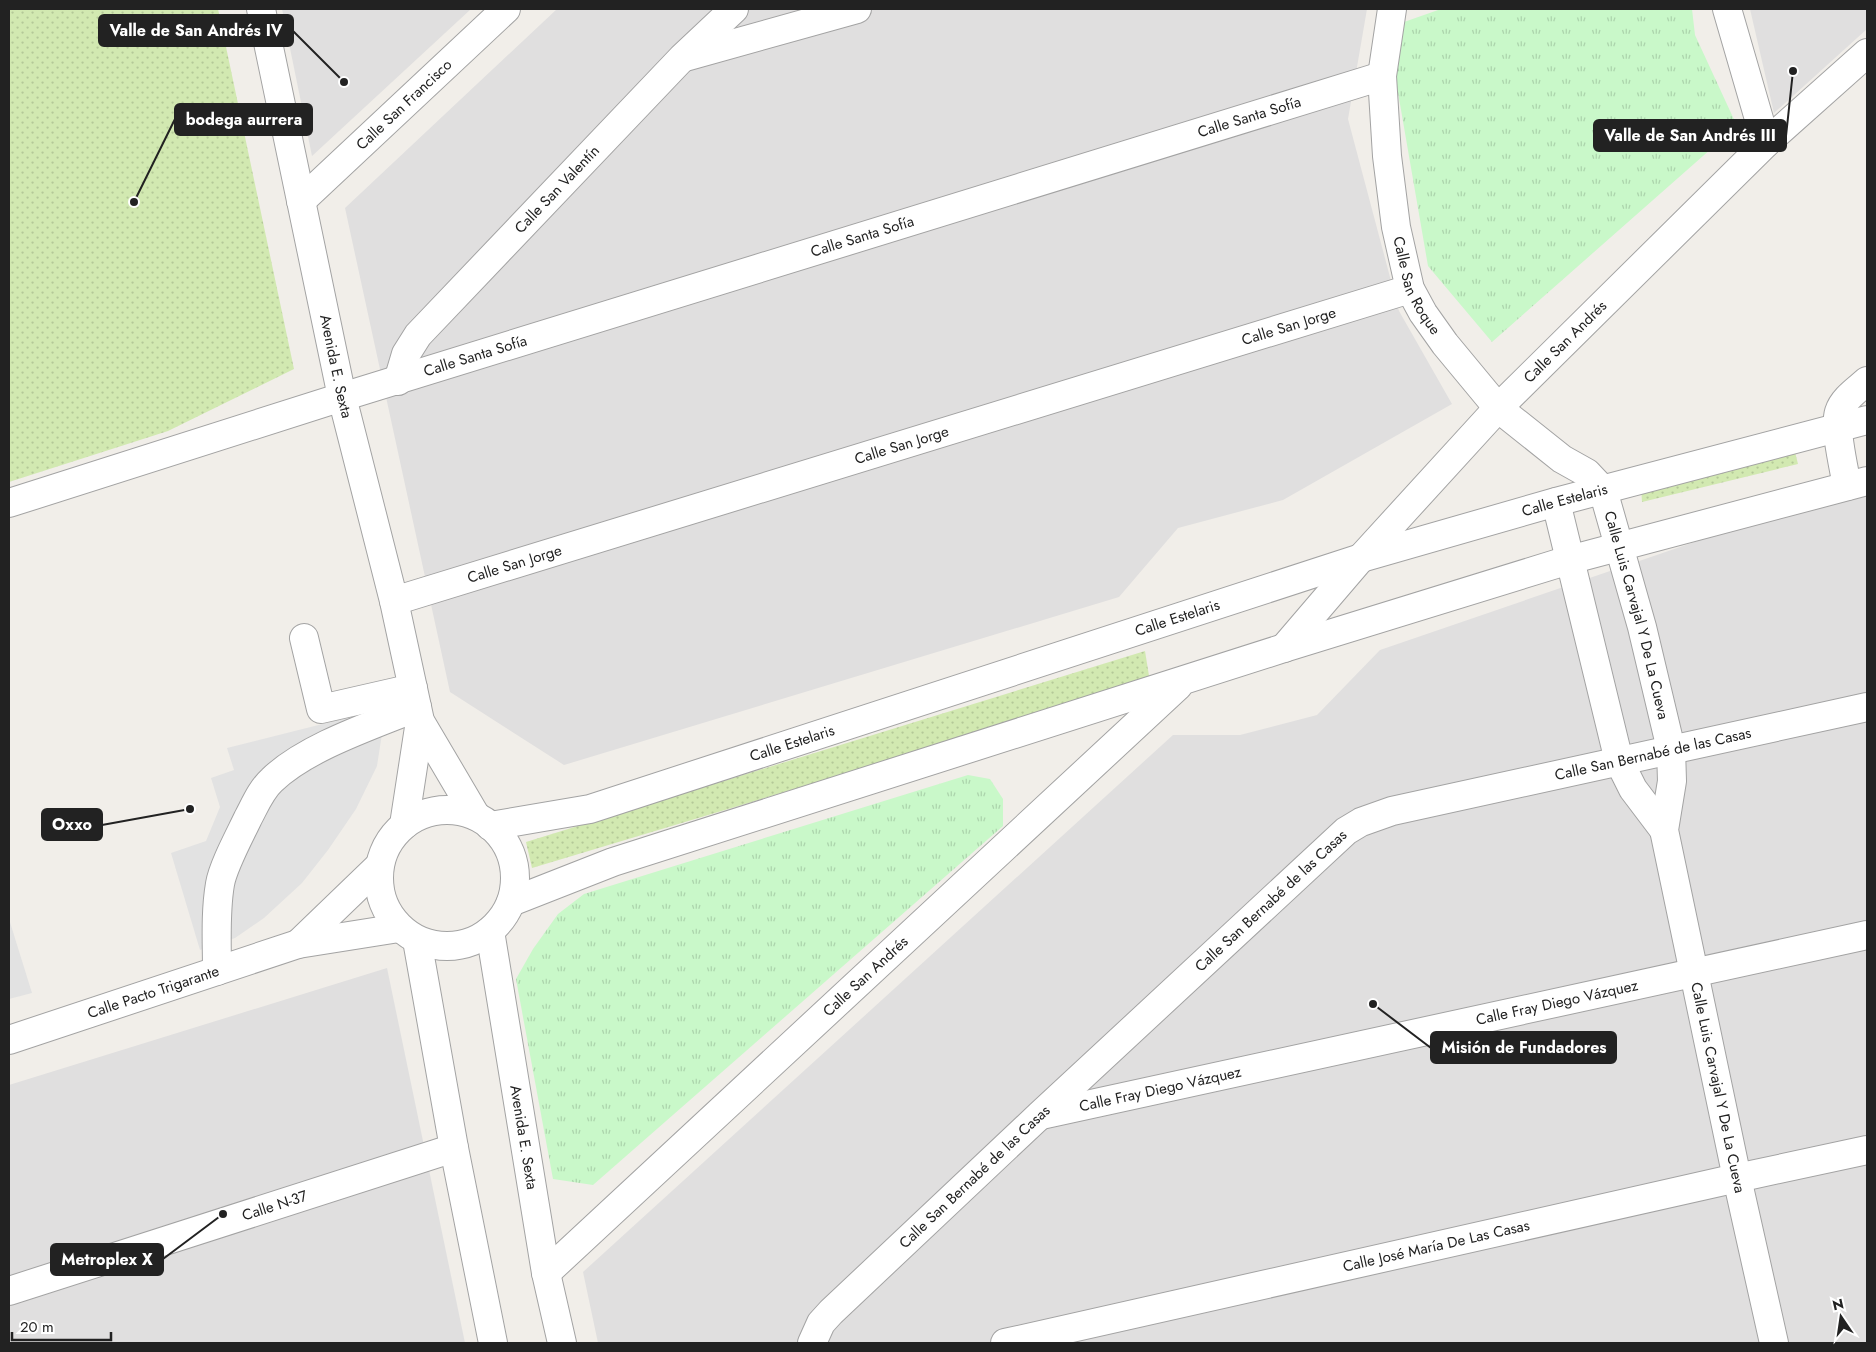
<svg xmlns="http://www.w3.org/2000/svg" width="1876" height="1352" font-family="Jost,sans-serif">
<defs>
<pattern id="grass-dots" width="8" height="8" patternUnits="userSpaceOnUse" patternTransform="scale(1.25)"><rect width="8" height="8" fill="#d2e9b1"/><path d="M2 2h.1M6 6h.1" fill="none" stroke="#b4c898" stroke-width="1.8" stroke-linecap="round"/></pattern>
<pattern id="park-tufts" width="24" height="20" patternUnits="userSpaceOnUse" patternTransform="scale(1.25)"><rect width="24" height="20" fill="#c9f8c9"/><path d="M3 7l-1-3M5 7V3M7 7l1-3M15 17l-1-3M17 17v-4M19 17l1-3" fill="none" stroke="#acd4ac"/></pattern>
</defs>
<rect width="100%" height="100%" fill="#f1eee9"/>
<g fill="#e0dfdf">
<polygon points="282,9 471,9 312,156"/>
<polygon points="557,9 1367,9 1348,119 1399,311 1452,404 1283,500 1178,528 1119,597 564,765 450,692 345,208"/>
<polygon points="1750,9 1867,9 1867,29 1774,113"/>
<polygon points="1867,489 1867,1343 598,1343 583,1272 1173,735 1240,735 1317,715 1380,650 1826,497"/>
<polygon points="387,968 465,1343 9,1343 9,1085"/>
</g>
<g fill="url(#grass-dots)">
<polygon points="9,9 218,9 294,369 168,431 9,482"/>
<polygon points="1794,448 1798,464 1642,502 1641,487"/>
<polygon points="1145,651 1150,682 532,868 526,842"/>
</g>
<g fill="url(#park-tufts)">
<polygon points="1441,9 1692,9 1695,35 1737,126 1492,342 1428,266 1396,81 1404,22"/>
<polygon points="968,775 990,779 1003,799 1003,826 593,1185 553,1179 516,979 533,949 558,914 584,894"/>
</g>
<g fill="#e2e2e2">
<polygon points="386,708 377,766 356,809 328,850 302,883 264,918 235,938 200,950 171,853 206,841 220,807 211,778 234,770 227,748"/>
<polygon points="9,919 32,993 9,999"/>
</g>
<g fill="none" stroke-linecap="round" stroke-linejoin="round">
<defs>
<g id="minor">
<path id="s1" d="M 261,9 L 342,397 L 394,601 L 420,721 L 476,816"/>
<path id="s2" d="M 1392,9 L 1382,76 L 1387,156 L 1396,227 L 1410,289 L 1423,313 L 1445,344 L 1498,408 L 1562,459 L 1587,473 L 1603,490 L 1642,627 L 1671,749 L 1672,781 L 1664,830 L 1737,1178 L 1774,1343"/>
<polyline points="1727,9 1766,143"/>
<polyline points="685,57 857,9"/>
<path id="s3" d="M 301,201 L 506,9"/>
<path id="s4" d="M 398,381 L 406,354 L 418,335 L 682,58 L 734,9"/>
<path d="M 1847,486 C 1844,468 1834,428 1839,412 C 1843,399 1857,390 1867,381"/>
<polyline points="1556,502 1619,761 1633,789 1664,830"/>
<path id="s5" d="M 9,503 L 342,397 L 1382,76"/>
<path id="s6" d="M 394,601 L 1410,289"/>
<polyline points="304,638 321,709 413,688"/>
<path id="s7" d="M 1284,648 L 1361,558 L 1498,408 L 1766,143 L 1867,53"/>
<circle cx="447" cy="878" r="68"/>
<polyline points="404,825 420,721"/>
<path id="s8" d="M 490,826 L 590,809 L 1361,558 L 1556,502 L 1867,420"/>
<polyline points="511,902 613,862 1284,648 1569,560 1867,481"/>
<path id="s9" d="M 490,931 L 546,1273 L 562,1343"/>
<polyline points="417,940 454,1148 493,1343"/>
<polyline points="298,944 379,866"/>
<path d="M 217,971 C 217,943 215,913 220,884 C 223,866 240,835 248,818 C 255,805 261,790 272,780 C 306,747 373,725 417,707"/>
<path id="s10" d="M 9,1040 L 298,944 L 399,928"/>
<path id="s11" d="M 1041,1115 L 1867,935"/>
<path id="s12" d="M 546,1273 L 1178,686"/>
<path id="s13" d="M 9,1291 L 454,1148"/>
<path id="s14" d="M 812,1343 L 821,1323 L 831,1312 L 1040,1115 L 1346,831 L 1361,822 L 1392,811 L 1867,707"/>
<path id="s15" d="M 1005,1343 L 1737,1178 L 1867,1150"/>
</g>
</defs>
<use href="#minor" stroke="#a3a3a3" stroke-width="30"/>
<use href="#minor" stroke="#fff" stroke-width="28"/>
</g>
<g text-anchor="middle" stroke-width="4" stroke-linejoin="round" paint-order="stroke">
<g font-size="15" fill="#222" stroke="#fff">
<text dy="5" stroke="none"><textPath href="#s3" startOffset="141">Calle San Francisco</textPath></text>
<text dy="5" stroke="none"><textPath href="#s5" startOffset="1299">Calle Santa Sofía</textPath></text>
<text dy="5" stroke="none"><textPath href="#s4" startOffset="252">Calle San Valentín</textPath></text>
<text dy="5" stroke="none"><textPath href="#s5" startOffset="894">Calle Santa Sofía</textPath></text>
<text dy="5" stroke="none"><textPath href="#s2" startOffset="282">Calle San Roque</textPath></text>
<text dy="5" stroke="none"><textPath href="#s6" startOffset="936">Calle San Jorge</textPath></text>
<text dy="5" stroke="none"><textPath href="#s7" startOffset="416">Calle San Andrés</textPath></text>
<text dy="5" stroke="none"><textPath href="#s5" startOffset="489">Calle Santa Sofía</textPath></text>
<text dy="5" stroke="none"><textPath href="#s1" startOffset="365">Avenida E. Sexta</textPath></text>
<text dy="5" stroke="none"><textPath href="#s6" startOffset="531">Calle San Jorge</textPath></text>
<text dy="5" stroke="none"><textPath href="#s8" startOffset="1124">Calle Estelaris</textPath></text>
<text dy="5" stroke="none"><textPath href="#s6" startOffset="126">Calle San Jorge</textPath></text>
<text dy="5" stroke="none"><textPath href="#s2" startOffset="695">Calle Luis Carvajal Y De La Cueva</textPath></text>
<text dy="5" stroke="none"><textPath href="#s8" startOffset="719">Calle Estelaris</textPath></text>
<text dy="5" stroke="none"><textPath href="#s8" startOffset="314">Calle Estelaris</textPath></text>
<text dy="5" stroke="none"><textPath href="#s14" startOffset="1059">Calle San Bernabé de las Casas</textPath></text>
<text dy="5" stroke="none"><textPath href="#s14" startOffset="639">Calle San Bernabé de las Casas</textPath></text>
<text dy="5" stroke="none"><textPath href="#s12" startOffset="436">Calle San Andrés</textPath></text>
<text dy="5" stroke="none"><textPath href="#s10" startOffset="152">Calle Pacto Trigarante</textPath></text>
<text dy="5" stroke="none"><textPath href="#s11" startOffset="528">Calle Fray Diego Vázquez</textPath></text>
<text dy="5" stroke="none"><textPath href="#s2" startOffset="1178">Calle Luis Carvajal Y De La Cueva</textPath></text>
<text dy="5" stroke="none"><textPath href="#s11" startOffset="122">Calle Fray Diego Vázquez</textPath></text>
<text dy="5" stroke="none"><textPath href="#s9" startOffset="209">Avenida E. Sexta</textPath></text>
<text dy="5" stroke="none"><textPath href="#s14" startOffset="234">Calle San Bernabé de las Casas</textPath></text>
<text dy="5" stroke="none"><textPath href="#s13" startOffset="279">Calle N-37</textPath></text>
<text dy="5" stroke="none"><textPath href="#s15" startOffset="442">Calle José María De Las Casas</textPath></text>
</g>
</g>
<path fill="none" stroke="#222" stroke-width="2" d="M344 82L293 31M134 202L175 119M1793 71L1786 136M190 809L102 825M1373 1004L1431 1048M223 1214L163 1259"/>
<g fill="#222" stroke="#fff" stroke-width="2">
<circle cx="344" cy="82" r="5"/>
<circle cx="134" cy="202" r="5"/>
<circle cx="1793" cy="71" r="5"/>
<circle cx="190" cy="809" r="5"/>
<circle cx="1373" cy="1004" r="5"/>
<circle cx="223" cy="1214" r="5"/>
</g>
<g fill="#222" stroke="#222" stroke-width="2">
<rect x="99" y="15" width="194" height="31" rx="5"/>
<rect x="175" y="104" width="137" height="31" rx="5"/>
<rect x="1594" y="120" width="192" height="31" rx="5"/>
<rect x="42" y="809" width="60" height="31" rx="5"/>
<rect x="1431" y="1032" width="185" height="31" rx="5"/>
<rect x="51" y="1244" width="112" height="31" rx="5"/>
</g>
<g font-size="16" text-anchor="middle" font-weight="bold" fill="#fff">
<text x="196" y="36">Valle de San Andrés IV</text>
<text x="244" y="125">bodega aurrera</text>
<text x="1690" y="141">Valle de San Andrés III</text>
<text x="72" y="830">Oxxo</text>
<text x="1524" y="1053">Misión de Fundadores</text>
<text x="107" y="1265">Metroplex X</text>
</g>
<rect width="1876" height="1352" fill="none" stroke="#222222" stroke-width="20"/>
<g transform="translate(1841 1317) rotate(347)" stroke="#ffffff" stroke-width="4" paint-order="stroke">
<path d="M0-4L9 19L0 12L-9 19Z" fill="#222222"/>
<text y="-8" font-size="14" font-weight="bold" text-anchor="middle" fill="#222222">N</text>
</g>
<path d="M12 1332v8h99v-8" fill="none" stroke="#222222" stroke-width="2.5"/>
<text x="20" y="1332" font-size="15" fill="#222222" stroke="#ffffff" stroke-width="4" paint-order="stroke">20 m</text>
</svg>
